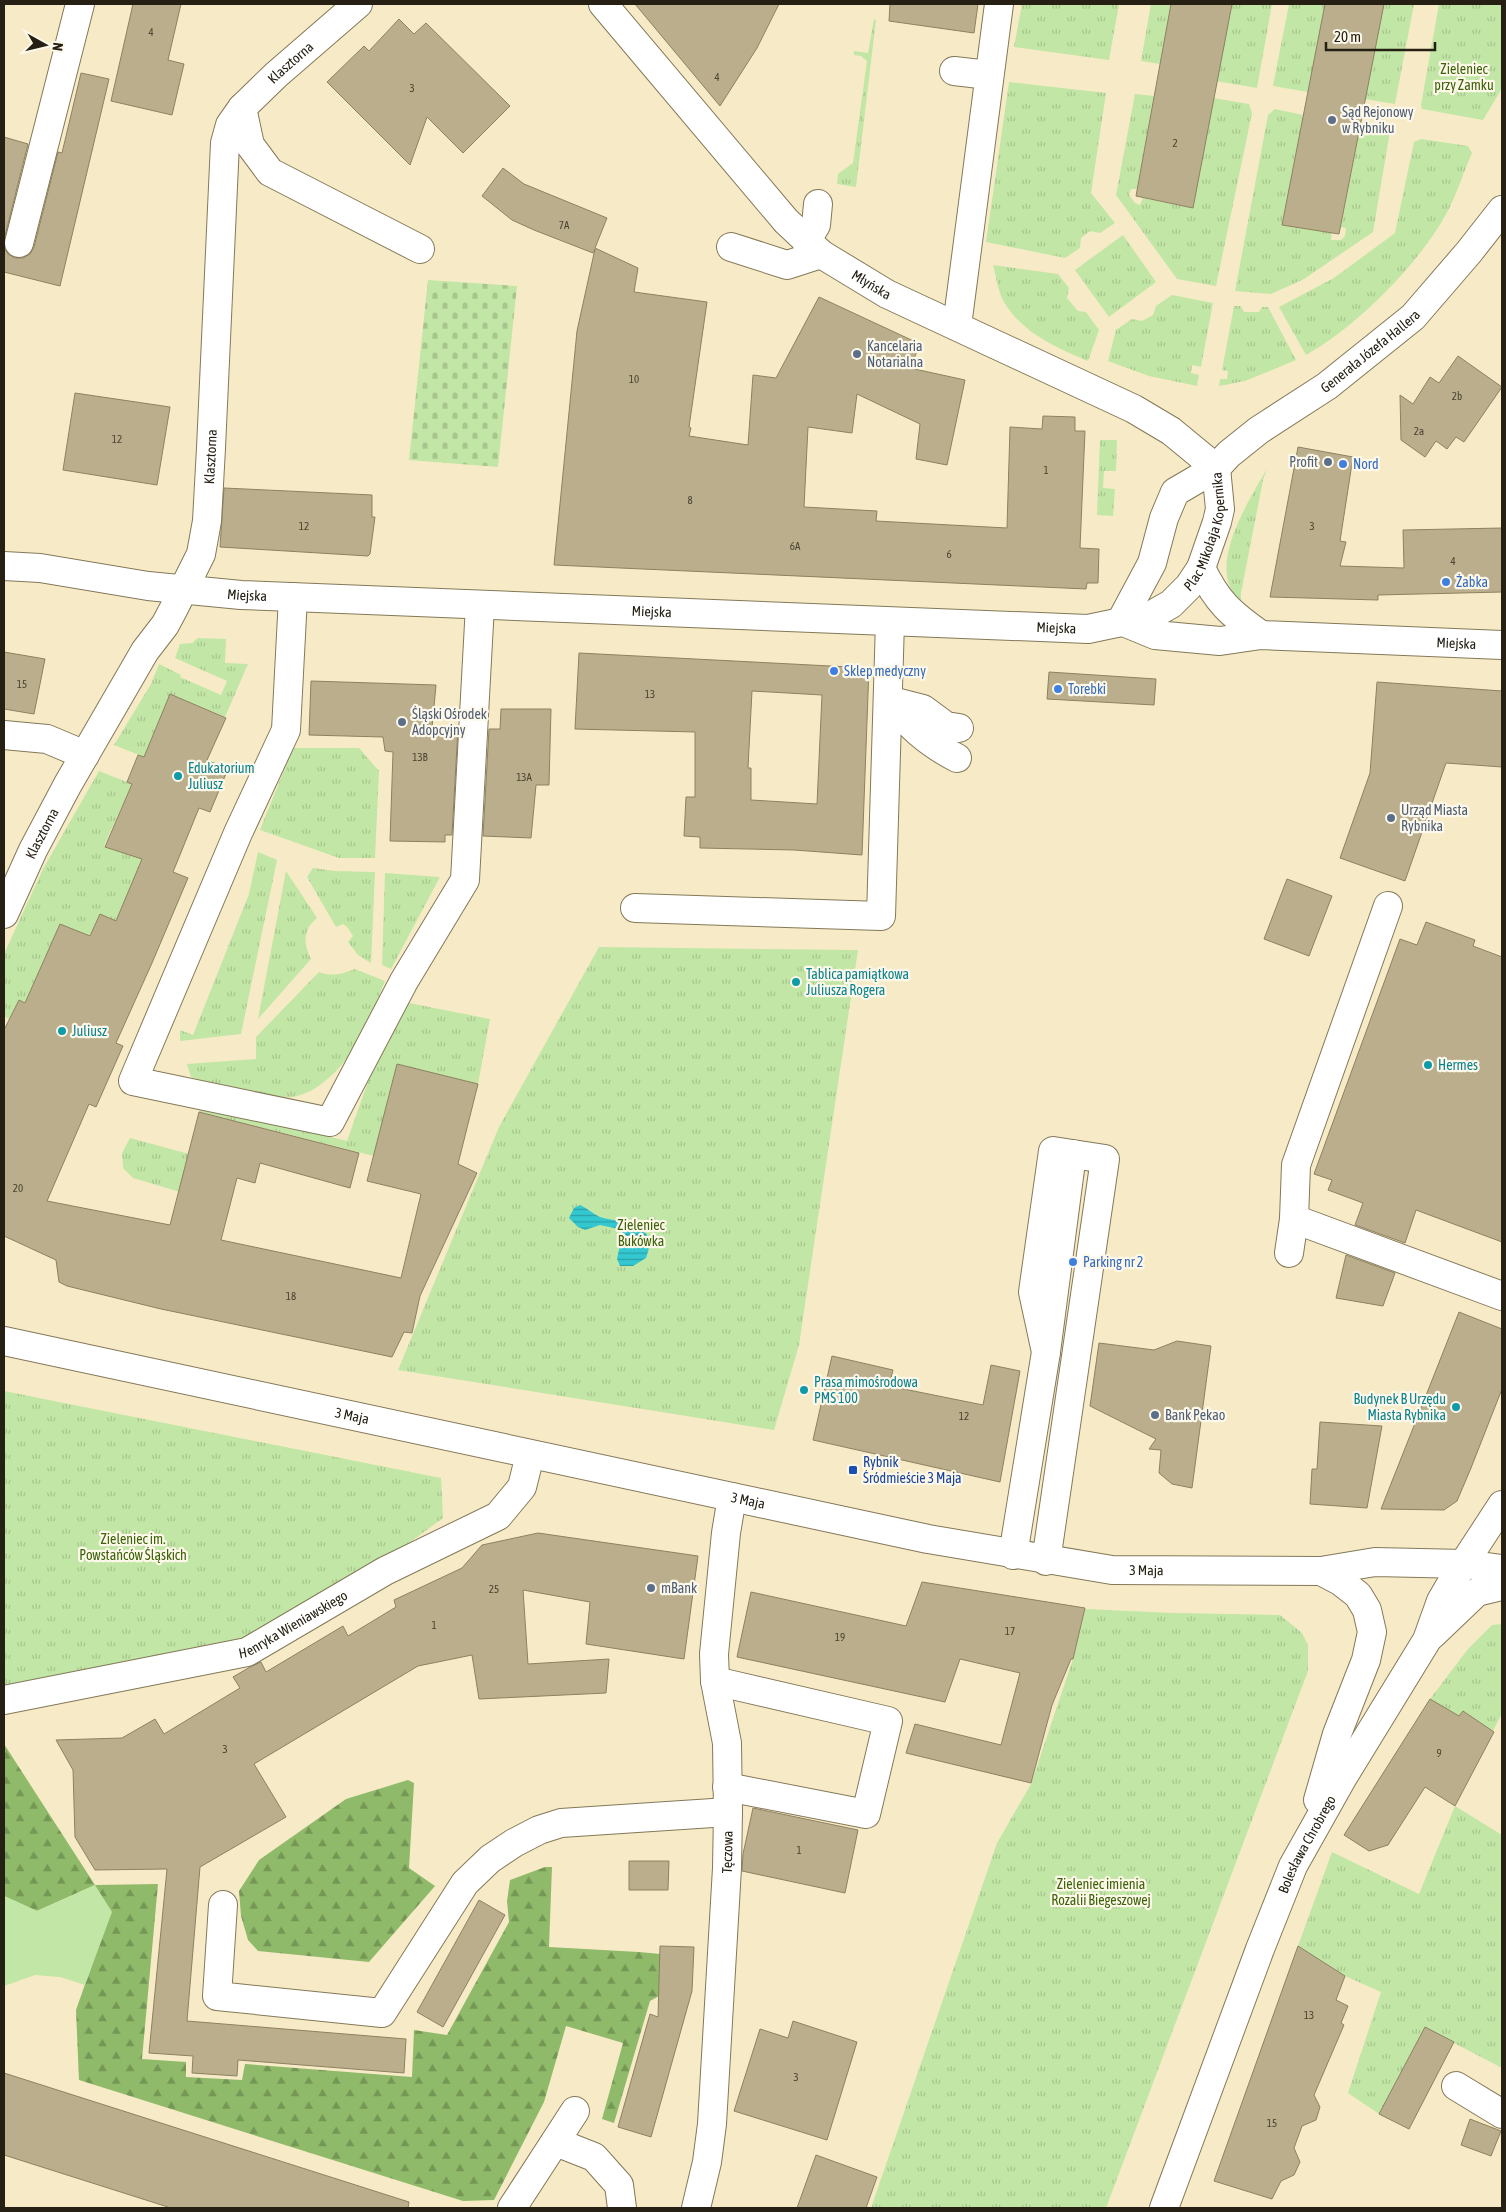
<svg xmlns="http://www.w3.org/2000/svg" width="1506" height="2212" font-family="'Asap Condensed',sans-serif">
<defs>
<pattern id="grass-tufts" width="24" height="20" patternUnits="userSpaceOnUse" patternTransform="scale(1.25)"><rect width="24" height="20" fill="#c2e6a5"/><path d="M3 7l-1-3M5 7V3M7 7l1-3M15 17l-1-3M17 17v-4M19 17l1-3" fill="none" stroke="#a7c58d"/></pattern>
<pattern id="forest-firs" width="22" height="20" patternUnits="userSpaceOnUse" patternTransform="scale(1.25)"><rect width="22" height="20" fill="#8fba69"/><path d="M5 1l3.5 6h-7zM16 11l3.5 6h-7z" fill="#759755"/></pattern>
<pattern id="cemetery-stones" width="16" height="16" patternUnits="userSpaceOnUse" patternTransform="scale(1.25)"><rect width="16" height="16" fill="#c2e6a5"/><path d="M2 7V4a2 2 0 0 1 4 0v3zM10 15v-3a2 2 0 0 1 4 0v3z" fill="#a7c58d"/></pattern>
<pattern id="water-rules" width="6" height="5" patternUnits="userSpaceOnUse" patternTransform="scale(1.25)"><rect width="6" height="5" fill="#33c7d0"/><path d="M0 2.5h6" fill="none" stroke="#2ba1a8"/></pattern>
</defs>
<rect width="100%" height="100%" fill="#f7ebc7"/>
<g fill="url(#grass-tufts)">
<polygon points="1022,4 1119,4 1109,60 1014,47"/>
<polygon points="1151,4 1171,4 1160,64 1141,61"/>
<polygon points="1232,4 1272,4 1257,88 1216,81"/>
<polygon points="1289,4 1325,4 1308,92 1273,86"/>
<polygon points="1384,4 1414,4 1395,104 1365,99"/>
<polygon points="1439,4 1502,4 1502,88 1483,120 1422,109 1421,105"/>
<polygon points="874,19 876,20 856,187 837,184 838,174 853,163 867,61 861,56 854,55 854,51 868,53"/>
<polygon points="1009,82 1106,93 1091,193 1115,223 1100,233 1090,231 1081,238 1080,248 1065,258 986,242"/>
<polygon points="1135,94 1154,96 1137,189 1131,189 1129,195 1135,203 1140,205 1143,198 1192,208 1213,98 1249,104 1252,113 1216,286 1177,279 1116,195"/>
<polygon points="1275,109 1303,115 1282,225 1332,233 1331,240 1341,240 1345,236 1346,228 1341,227 1360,126 1390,131 1373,232 1304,279 1271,294 1235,291 1268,115"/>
<path d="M 1421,139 L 1468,146 L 1472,153 C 1463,173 1456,197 1445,216 C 1417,266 1356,327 1306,355 L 1279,307 L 1334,278 L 1395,233 L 1414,142 Z"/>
<polygon points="1123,235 1156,282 1109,317 1075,270"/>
<path d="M 993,265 L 1058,274 L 1069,288 L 1067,298 L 1078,311 L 1086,312 L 1099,330 L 1088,361 C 1057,348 1022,333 1004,302 C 998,292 996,276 993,265 Z"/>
<polygon points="1172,295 1213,303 1201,367 1192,365 1191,373 1199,375 1197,386 1149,376 1108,361 1116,330 1132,319 1142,321 1153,315 1156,306"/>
<polygon points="1234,306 1241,306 1244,312 1259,312 1262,307 1268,307 1296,360 1245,381 1219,386 1220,379 1227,379 1228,371 1222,370"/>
<polygon points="1100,440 1117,440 1116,471 1104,471 1103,488 1115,489 1113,516 1097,515"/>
<path d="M 1267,469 L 1263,480 L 1241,593 L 1241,603 C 1234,595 1228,586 1227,576 C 1222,543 1251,496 1267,469 Z"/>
<polygon points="198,638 226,639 225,663 248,664 225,717 170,694 144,757 114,745 151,684 159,664 181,675 180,677 221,695 227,681 175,658 180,644 192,643"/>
<polygon points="293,748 359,748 379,771 375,858 339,858 260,830"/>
<polygon points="99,771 132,784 104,846 142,859 116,921 100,914 90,936 60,924 25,1003 19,1000 9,1019 4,1016 4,954 43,869"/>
<polygon points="258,852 277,860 241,1034 180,1041 180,1030 193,1035 249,894"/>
<polygon points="313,868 335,871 375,872 371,963 358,955 348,942 353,936 348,928 343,924 336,927 307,877"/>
<path d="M 286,871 L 317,918 C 303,929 303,943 311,959 L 258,1019 Z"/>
<polygon points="385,873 440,877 391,969 382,965"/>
<polygon points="599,947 858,950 799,1345 774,1430 398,1370 499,1127"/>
<path d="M 355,969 L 385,981 C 376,1001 370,1023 359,1041 C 345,1064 321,1092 293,1097 C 277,1099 209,1083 191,1077 L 187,1064 L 256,1059 L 256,1037 L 319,972 C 332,977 342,974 355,969 Z"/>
<polygon points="404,1002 490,1019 478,1084 397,1065 374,1156 199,1112 201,1109 232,1113 347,1141 374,1065"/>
<polygon points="130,1138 189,1154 180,1192 133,1178 123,1168 122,1153"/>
<polygon points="4,1391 441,1478 443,1518 247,1662 4,1696"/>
<polygon points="1085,1609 1174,1613 1280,1615 1302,1633 1308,1645 1308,1671 1106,2208 871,2208 997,1843 1031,1784 1073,1659"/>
<polygon points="1502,1624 1502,1713 1493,1731 1463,1712 1459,1716 1430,1699 1468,1649 1492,1625"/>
<polygon points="1455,1806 1502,1835 1502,2068 1425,2028 1379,2114 1348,2093 1381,1992 1345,1976 1298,1946 1332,1852 1419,1894"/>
</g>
<g fill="url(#forest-firs)">
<polygon points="4,1744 95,1885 158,1884 142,2059 186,2062 186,2077 242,2080 245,2064 412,2077 414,2030 447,2035 509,1922 507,1901 510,1880 545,1867 552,1867 549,1947 639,1952 692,1957 692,1978 650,2001 614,2123 602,2119 623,2043 566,2026 544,2102 494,2200 463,2201 79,2080 76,2010 95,1956 95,1885 37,1911 4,1896"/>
<polygon points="408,1780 414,1783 409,1868 435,1886 369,1962 258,1951 248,1940 241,1916 239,1891 259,1860 346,1799"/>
</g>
<polygon fill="url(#cemetery-stones)" points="428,280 517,286 498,467 409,460"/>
<polygon fill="#c2e6a5" points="95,1885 112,1912 85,1985 60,1977 35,1975 4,1986 4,1896 37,1911"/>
<path fill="url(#water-rules)" d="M 580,1205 C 587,1208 593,1214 600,1217 C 622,1224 639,1217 651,1242 L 646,1258 L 633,1266 L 620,1266 L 617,1259 L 623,1230 L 600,1225 L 585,1230 L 578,1227 L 569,1218 L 574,1208 Z"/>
<g fill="#baae8c" stroke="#8d8160" fill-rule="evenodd">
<polygon points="133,4 181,4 168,60 184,64 172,115 111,101"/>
<polygon points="635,4 779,4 757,48 720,106"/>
<polygon points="890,4 978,4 974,33 889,21"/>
<polygon points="1171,4 1232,4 1193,208 1136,196"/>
<polygon points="1325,4 1384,4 1339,234 1282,225"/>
<polygon points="399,19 414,34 426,23 510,106 463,153 427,117 410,165 327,82 364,46 369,51"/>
<polygon points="81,73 109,79 60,286 4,272 4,137 28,144 4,240 4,248 8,254 15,258 23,258 30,254 34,247 58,152 62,153"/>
<polygon points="503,168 524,184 607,218 595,248 638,268 634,292 707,302 689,427 691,428 689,436 748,445 753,375 776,378 819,297 920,344 910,368 965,380 947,465 916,459 920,424 857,394 852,433 808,427 804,507 877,511 876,521 1007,528 1010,427 1042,429 1043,416 1075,417 1075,431 1085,431 1080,548 1099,549 1098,583 1087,583 1086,589 554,565 577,331 595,249 593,253 534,230 512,220 482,196"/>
<polygon points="1458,356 1502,387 1464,442 1456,437 1447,449 1436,441 1425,457 1401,440 1400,395 1413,404 1430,377 1439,383"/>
<polygon points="75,393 170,407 157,485 63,470"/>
<polygon points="1298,447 1353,457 1340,541 1346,542 1340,566 1404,568 1403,530 1502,528 1502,592 1378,595 1378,600 1270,597"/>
<polygon points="224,488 372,495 372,517 375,517 370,554 368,556 220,547"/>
<polygon points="4,652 45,659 34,714 4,709"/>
<path d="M 579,653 L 869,668 L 862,855 L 794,850 L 700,848 L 700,837 L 684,836 L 686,797 L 695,797 L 695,732 L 575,729 ZM 752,691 L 822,695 L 817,804 L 751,800 L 751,768 L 748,768 Z"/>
<polygon points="1049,672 1156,679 1154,705 1047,699"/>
<polygon points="311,681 436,685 432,728 458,728 452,835 445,835 445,842 390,841 393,752 385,751 383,737 309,735"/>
<polygon points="1377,682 1502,691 1502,767 1446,763 1405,881 1340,858 1370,773"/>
<polygon points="170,694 226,718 207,760 228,769 210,812 199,808 173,872 188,878 152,963 116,1043 123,1046 96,1107 89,1104 47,1201 170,1225 199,1112 359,1153 350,1188 260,1163 255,1183 237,1178 221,1240 401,1278 421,1194 367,1181 397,1064 478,1084 458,1164 477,1173 420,1296 412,1333 404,1332 392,1357 161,1309 67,1286 59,1282 56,1260 4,1236 4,1030 19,1000 25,1003 60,924 90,936 100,914 116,921 142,859 105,847 132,784 127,782 138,755 144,757"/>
<polygon points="501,709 551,709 549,785 536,785 531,838 483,836 489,729 500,729"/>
<polygon points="1287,879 1332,896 1309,956 1264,939"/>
<polygon points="1426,922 1475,940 1473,946 1502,957 1502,1242 1416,1210 1405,1243 1355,1225 1363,1203 1328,1190 1332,1180 1314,1174 1400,939 1417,945"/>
<polygon points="1346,1255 1395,1273 1383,1306 1336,1298"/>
<polygon points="1459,1312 1502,1329 1502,1389 1471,1468 1457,1501 1444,1510 1381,1509"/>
<polygon points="1177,1341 1211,1346 1192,1488 1172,1484 1159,1473 1161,1450 1149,1449 1156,1439 1090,1406 1099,1343 1154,1350"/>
<polygon points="832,1356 893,1370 889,1386 983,1405 991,1365 1020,1371 1000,1482 813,1440"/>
<polygon points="1320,1422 1382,1426 1367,1508 1310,1504 1312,1469 1317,1469"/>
<polygon points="538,1533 698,1556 684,1659 586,1644 590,1602 523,1590 528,1664 609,1659 606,1693 479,1699 472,1655 418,1666 254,1764 286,1817 200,1867 187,2021 406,2039 404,2073 238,2060 237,2076 192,2073 193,2056 149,2053 167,1869 95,1870 75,1837 73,1770 56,1740 122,1738 155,1719 164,1734 240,1688 233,1677 250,1667 261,1662 266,1672 343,1626 348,1636 396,1607 394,1600 462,1568 482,1545"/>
<polygon points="922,1582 1085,1608 1073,1659 1071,1659 1052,1705 1031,1783 906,1753 915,1724 1001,1745 1020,1673 960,1659 945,1702 737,1657 751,1592 906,1626"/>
<polygon points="1430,1699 1459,1716 1463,1711 1494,1732 1455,1806 1425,1787 1388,1845 1369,1851 1344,1835"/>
<polygon points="753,1808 858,1830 845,1893 742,1871 743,1854"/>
<polygon points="629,1861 669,1861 668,1890 629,1890"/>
<polygon points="479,1900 505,1915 443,2027 417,2012"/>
<polygon points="660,1946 694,1947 692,1991 651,2137 618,2127 650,2014 658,2017"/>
<polygon points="1298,1946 1345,1976 1336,2000 1348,2006 1341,2023 1344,2025 1314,2095 1320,2107 1316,2120 1302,2126 1294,2148 1300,2162 1294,2175 1281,2181 1272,2199 1214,2181"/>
<polygon points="793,2021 857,2042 827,2140 734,2111 760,2029 788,2038"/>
<polygon points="1425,2027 1454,2042 1409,2129 1379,2114"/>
<polygon points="4,2073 409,2202 408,2208 171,2208 4,2155"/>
<polygon points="1470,2119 1501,2131 1491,2156 1461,2145"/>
<polygon points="816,2155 877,2177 866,2208 797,2208"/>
</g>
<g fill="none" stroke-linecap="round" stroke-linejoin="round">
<defs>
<g id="minor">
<path id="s1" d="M 603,4 L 786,221 L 821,254 L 887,294 L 1134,409 L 1171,431 L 1216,468"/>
<polyline points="954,71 989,75"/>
<polyline points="242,108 250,145 270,172 420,249"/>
<polyline points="806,241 816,225 818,204"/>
<polyline points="19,243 80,4"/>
<polyline points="731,247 787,265 821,254"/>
<polyline points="957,326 999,4"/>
<path id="s2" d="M 4,566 L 40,568 L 148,586 L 241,595 L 1088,629 L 1150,616 L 1171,604 L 1189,586 L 1201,568 L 1217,522 L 1220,509 L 1216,468"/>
<path d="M 1201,568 C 1217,602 1231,614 1261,635"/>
<polyline points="293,597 286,730 238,833 133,1081 330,1122 404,981 465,880 480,605"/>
<path id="s3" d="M 1121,621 L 1152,563 L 1164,518 L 1175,492 L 1216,468 L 1229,454 L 1259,430 L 1327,386 L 1413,317 L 1469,252 L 1502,210"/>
<path id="s4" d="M 1121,621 L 1155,635 L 1220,641 L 1261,635 L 1502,645"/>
<polyline points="4,735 47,739 85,755"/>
<path d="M 957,758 C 926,742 910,726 888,700 L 923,709 L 946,726 L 959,728"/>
<polyline points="635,908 881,916 890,622"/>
<path id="s5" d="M 4,914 L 33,850 L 68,784 L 145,651 L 165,625 L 173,610 L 201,554 L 207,521 L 211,448 L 225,143 L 230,125 L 242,108 L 276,75 L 358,4"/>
<polyline points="1294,1219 1502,1296"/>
<polyline points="1289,1253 1294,1219 1296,1165 1388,906"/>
<path id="s6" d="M 4,1341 L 928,1539 L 1112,1570 L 1321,1571 L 1375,1562 L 1465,1564 L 1502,1569"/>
<polyline points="1013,1555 1046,1352 1072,1154"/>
<polyline points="1046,1561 1105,1159 1053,1151 1033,1292 1046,1352"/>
<polyline points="1432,1635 1477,1592 1502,1586"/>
<polyline points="715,1681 888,1721 866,1814 727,1787"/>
<path id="s7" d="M 4,1700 L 247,1652 L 385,1571 L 498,1516 L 522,1487 L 530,1455"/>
<polyline points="1318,1800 1337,1734 1366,1660 1372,1632 1367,1610 1358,1595 1340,1581 1321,1571"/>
<polyline points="223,1905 217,1996 382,2013 465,1883 490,1859 514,1843 539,1830 561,1823 728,1812"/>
<polyline points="1456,2086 1502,2114"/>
<polyline points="556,2142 594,2157 619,2185 622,2208"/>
<polyline points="512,2208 575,2111"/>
<path id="s8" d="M 696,2208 L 707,2162 L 712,2124 L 727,1868 L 728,1812 L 727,1743 L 715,1681 L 714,1654 L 726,1533 L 732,1497"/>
<path id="s9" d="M 1164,2208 L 1260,1949 L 1293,1866 L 1343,1777 L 1427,1640 L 1441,1601 L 1455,1577 L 1502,1505"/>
</g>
</defs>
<use href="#minor" stroke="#847858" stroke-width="30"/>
<use href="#minor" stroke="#fff" stroke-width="28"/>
</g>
<g fill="#5c6f8a" stroke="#fdf8ea" stroke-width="2">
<circle cx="1332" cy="120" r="5"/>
<circle cx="857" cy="354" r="5"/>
<circle cx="1328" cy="462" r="5"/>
<circle cx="402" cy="722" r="5"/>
<circle cx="1391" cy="818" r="5"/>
<circle cx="1155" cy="1415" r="5"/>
<circle cx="651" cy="1588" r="5"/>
</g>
<g fill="#3f7fe0" stroke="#fdf8ea" stroke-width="2">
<circle cx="1343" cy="464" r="5"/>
<circle cx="1446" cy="582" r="5"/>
<circle cx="834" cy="671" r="5"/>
<circle cx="1058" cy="689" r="5"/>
<circle cx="1073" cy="1262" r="5"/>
</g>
<g fill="#0f9aa8" stroke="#fdf8ea" stroke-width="2">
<circle cx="178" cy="776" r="5"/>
<circle cx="796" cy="982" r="5"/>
<circle cx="62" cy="1031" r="5"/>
<circle cx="1428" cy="1065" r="5"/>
<circle cx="804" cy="1390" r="5"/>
<circle cx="1456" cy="1407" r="5"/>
</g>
<rect fill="#1a4fb4" stroke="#fdf8ea" stroke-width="2" x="848" y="1465" width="10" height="10" rx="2.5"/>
<g text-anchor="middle" stroke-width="4.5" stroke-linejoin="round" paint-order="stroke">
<g font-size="11" fill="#4a4431">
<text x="151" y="36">4</text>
<text x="717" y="81">4</text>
<text x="412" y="92">3</text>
<text x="1175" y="147">2</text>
<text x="564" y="229">7A</text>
<text x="634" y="383">10</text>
<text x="1457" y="400">2b</text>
<text x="1419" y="435">2a</text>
<text x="117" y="443">12</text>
<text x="1046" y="474">1</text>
<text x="690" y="504">8</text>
<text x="304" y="530">12</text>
<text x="1312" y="530">3</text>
<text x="795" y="550">6A</text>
<text x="949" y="558">6</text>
<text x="1453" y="565">4</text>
<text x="22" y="688">15</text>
<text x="650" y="698">13</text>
<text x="420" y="761">13B</text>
<text x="524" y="781">13A</text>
<text x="18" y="1192">20</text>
<text x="291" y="1300">18</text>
<text x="964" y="1420">12</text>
<text x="494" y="1593">25</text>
<text x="434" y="1629">1</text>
<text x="1010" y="1635">17</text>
<text x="840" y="1641">19</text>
<text x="225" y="1753">3</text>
<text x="1439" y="1757">9</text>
<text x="799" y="1854">1</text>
<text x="1309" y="2019">13</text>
<text x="796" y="2081">3</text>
<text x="1272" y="2127">15</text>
</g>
<g font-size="14" fill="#252013" stroke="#fdf8ea">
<text dy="5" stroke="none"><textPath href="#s5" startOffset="929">Klasztorna</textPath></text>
<text dy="5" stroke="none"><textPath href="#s1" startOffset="391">Młyńska</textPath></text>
<text dy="5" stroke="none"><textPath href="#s3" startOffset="382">Generała Józefa Hallera</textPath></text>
<text dy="5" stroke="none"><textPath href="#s5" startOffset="509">Klasztorna</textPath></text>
<text dy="5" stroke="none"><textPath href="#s2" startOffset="1258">Plac Mikołaja Kopernika</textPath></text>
<text dy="5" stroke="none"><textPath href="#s2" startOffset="245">Miejska</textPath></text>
<text dy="5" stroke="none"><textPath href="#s2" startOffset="650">Miejska</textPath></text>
<text dy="5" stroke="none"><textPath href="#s2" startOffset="1055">Miejska</textPath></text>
<text dy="5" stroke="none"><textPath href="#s4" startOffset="339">Miejska</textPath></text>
<text dy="5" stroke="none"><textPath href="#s5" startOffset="89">Klasztorna</textPath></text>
<text dy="5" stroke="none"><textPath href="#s6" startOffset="356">3 Maja</textPath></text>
<text dy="5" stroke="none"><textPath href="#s6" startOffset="761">3 Maja</textPath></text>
<text dy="5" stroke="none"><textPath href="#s6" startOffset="1166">3 Maja</textPath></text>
<text dy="5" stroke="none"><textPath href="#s7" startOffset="301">Henryka Wieniawskiego</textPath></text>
<text dy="5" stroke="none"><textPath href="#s9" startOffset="391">Bolesława Chrobrego</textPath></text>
<text dy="5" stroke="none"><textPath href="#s8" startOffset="358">Tęczowa</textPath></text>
</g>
<g font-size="14" fill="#3c630a" stroke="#fdf8ea">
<text x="1464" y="74">Zieleniec<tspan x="1464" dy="16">przy Zamku</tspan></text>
<text x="641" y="1230">Zieleniec<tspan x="641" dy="16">Bukówka</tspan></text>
<text x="133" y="1544">Zieleniec im.<tspan x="133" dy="16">Powstańców Śląskich</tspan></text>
<text x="1101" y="1889">Zieleniec imienia<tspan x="1101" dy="16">Rozalii Biegeszowej</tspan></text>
</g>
<g font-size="14" fill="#4e5e75" stroke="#fdf8ea" text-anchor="start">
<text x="1342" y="117">Sąd Rejonowy<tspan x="1342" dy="16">w Rybniku</tspan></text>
<text x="867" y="351">Kancelaria<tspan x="867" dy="16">Notarialna</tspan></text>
<text x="1318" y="467" text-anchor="end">Profit</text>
<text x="412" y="719">Śląski Ośrodek<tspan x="412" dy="16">Adopcyjny</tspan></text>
<text x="1401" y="815">Urząd Miasta<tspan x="1401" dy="16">Rybnika</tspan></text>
<text x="1165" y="1420">Bank Pekao</text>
<text x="661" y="1593">mBank</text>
</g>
<g font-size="14" fill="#366cbe" stroke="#fdf8ea" text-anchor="start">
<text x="1353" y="469">Nord</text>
<text x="1456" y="587">Żabka</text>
<text x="844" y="676">Sklep medyczny</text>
<text x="1068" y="694">Torebki</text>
<text x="1083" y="1267">Parking nr 2</text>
</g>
<g font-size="14" fill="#0d838f" stroke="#fdf8ea" text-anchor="start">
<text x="188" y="773">Edukatorium<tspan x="188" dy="16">Juliusz</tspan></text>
<text x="806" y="979">Tablica pamiątkowa<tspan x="806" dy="16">Juliusza Rogera</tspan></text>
<text x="72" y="1036">Juliusz</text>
<text x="1438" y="1070">Hermes</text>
<text x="814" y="1387">Prasa mimośrodowa<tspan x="814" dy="16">PMS 100</tspan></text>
<text x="1446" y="1404" text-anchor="end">Budynek B Urzędu<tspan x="1446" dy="16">Miasta Rybnika</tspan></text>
</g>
<g font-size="14" fill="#164399" stroke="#fdf8ea" text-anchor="start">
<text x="863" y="1467">Rybnik<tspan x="863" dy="16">Śródmieście 3 Maja</tspan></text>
</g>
</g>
<rect width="1506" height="2212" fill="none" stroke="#252013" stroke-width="10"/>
<g transform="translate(45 45) rotate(98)" stroke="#fdf8ea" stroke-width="4" paint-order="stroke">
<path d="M0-4L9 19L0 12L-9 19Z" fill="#252013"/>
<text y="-8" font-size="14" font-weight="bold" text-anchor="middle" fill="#252013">N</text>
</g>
<path d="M1326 42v8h109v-8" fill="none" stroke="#252013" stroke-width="2.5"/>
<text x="1334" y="42" font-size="15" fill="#252013" stroke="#fdf8ea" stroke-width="4" paint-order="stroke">20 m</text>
</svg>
